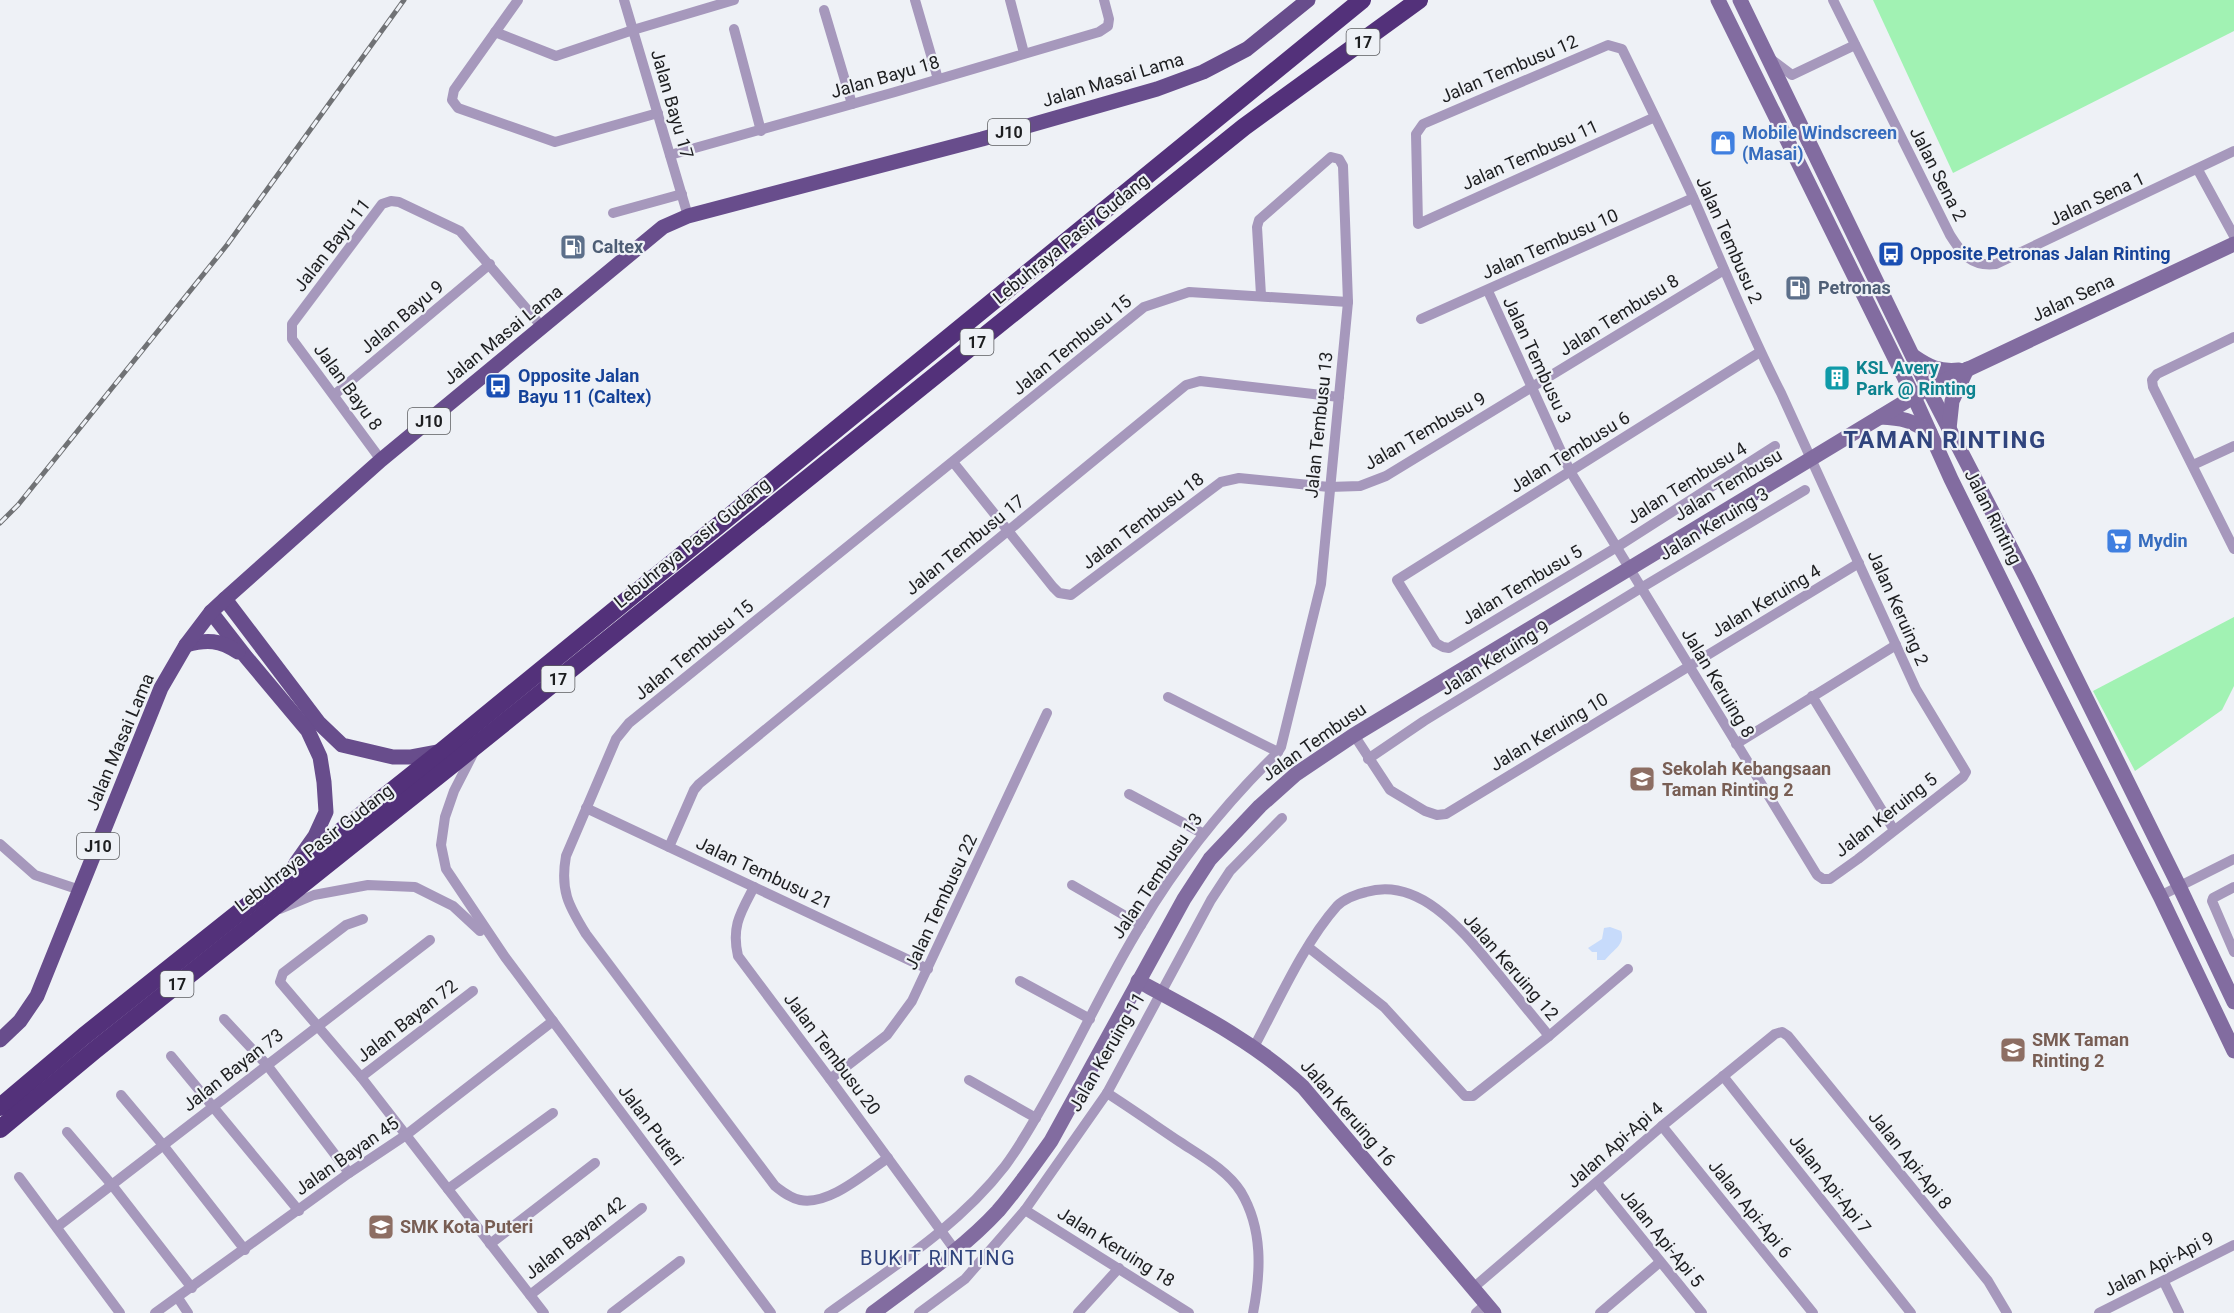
<svg xmlns="http://www.w3.org/2000/svg" width="2234" height="1313" font-family="Roboto,sans-serif">
<rect width="100%" height="100%" fill="#eef1f6"/>
<g fill="#a1f2b3">
<polygon points="1873,0 2234,0 2234,31 1953,173"/>
<polygon points="2234,617 2234,686 2222,710 2135,771 2093,691"/>
</g>
<path fill="#c7dbfb" d="M 1610,927 L 1621,931 C 1626,944 1613,950 1605,960 L 1597,960 L 1597,952 L 1592,952 L 1588,948 L 1602,939 L 1604,928 Z"/>
<g fill="none" stroke-linecap="round" stroke-linejoin="round">
<g stroke="#a698bc" stroke-width="10">
<polyline points="518,0 454,90 452,100 458,108 555,142 658,113"/>
<polyline points="624,0 688,216"/>
<polyline points="915,0 938,79"/>
<polyline points="1010,0 1024,53"/>
<path d="M 1833,0 L 1950,235 C 1962,254 1971,267 1996,264 L 2234,151"/>
<polyline points="824,10 852,104"/>
<polyline points="734,29 761,131"/>
<polyline points="495,32 556,56 633,30 734,0"/>
<polyline points="1772,60 1792,75 1855,45"/>
<polyline points="670,155 895,92 1099,32 1108,26 1109,19 1104,0"/>
<polyline points="2198,170 2234,236"/>
<polyline points="613,213 682,194"/>
<path d="M 1488,291 L 1570,471 L 1817,875 L 1823,879 L 1830,879 L 1858,859 L 1963,777 L 1966,772 L 1916,689 L 1781,393 C 1748,329 1722,263 1693,197 C 1670,147 1646,98 1622,49 L 1608,45 L 1423,124 L 1416,134 L 1418,224 L 1655,117"/>
<polyline points="1421,319 1693,198"/>
<polyline points="2234,337 2157,374 2152,380 2153,387 2234,549"/>
<polyline points="1760,352 1397,580 1436,643 1443,647 1449,648 1617,547 1775,446"/>
<polyline points="334,395 490,264"/>
<polyline points="381,460 292,339 292,324 382,204 391,201 399,202 460,231 543,328"/>
<polyline points="953,462 1053,587 1059,593 1071,595 1221,482 1239,478 1329,487 1360,486 1386,476 1724,270"/>
<polyline points="2193,465 2234,446"/>
<polyline points="1812,696 1894,830"/>
<polyline points="1168,697 1278,752"/>
<polyline points="1354,735 1390,790 1425,811 1437,815 1446,814 1859,563"/>
<polyline points="1736,744 1896,645"/>
<polyline points="474,752 454,791 445,817 441,845 446,869 505,957 771,1313"/>
<polyline points="1368,759 1424,721 1641,588 1805,490"/>
<polyline points="1129,794 1202,833"/>
<polyline points="586,808 928,969"/>
<polyline points="0,844 35,875 80,890"/>
<polyline points="669,847 694,790 699,784 1186,385 1200,381 1339,397"/>
<polyline points="1072,885 1141,925"/>
<path d="M 754,887 C 741,912 731,926 738,956 L 830,1079 L 955,1250"/>
<polyline points="2234,887 2213,898 2212,901 2234,952"/>
<polyline points="2160,896 2234,859"/>
<polyline points="280,909 314,895 368,885 415,887 453,906 480,931"/>
<polyline points="363,919 346,925 283,973 280,982 361,1077 544,1313"/>
<polyline points="1308,947 1384,1007 1465,1096 1473,1096 1549,1036 1628,969"/>
<polyline points="1020,981 1090,1019"/>
<polyline points="224,1019 267,1065 349,1173"/>
<path d="M 1254,1047 C 1278,1002 1304,943 1337,906 C 1344,899 1357,894 1366,892 C 1423,875 1468,938 1500,976 C 1516,996 1533,1016 1549,1036"/>
<polyline points="171,1056 299,1211"/>
<polyline points="1723,1076 1911,1313"/>
<polyline points="361,1077 473,991"/>
<polyline points="830,1079 887,1035 912,1001 1047,713"/>
<polyline points="969,1080 1036,1118"/>
<path d="M 1107,1093 C 1132,1109 1156,1126 1180,1142 C 1201,1156 1227,1170 1241,1192 C 1263,1229 1261,1272 1253,1313"/>
<polyline points="121,1095 163,1145 245,1250"/>
<polyline points="1662,1126 1813,1313"/>
<polyline points="67,1132 112,1185 192,1288"/>
<path d="M 888,1158 C 865,1173 829,1206 800,1200 C 790,1198 783,1192 775,1186 L 586,934 C 568,905 560,890 566,856 L 616,739 L 629,723 L 1144,307 L 1189,292 L 1348,302"/>
<polyline points="19,1177 120,1313"/>
<polyline points="1597,1183 1702,1313"/>
<polyline points="448,1189 553,1113"/>
<polyline points="1025,1210 1189,1313"/>
<polyline points="57,1227 430,940"/>
<polyline points="490,1244 595,1163"/>
<polyline points="2164,1282 2179,1313"/>
<polyline points="1473,1288 1662,1126 1775,1034 1782,1032 1788,1036 1988,1281 2007,1313"/>
<polyline points="530,1295 642,1208"/>
<polyline points="178,1298 188,1313"/>
<polyline points="155,1313 349,1173 406,1135 553,1021"/>
<polyline points="612,1313 680,1261"/>
<path d="M 829,1313 C 891,1268 958,1227 1005,1166 C 1025,1139 1041,1109 1057,1080 C 1085,1029 1110,975 1141,925 C 1180,859 1224,805 1278,752 L 1281,747 L 1321,584 L 1348,302 L 1343,166 L 1339,159 L 1331,157 L 1259,220 L 1257,227 L 1261,295"/>
<polyline points="919,1313 965,1279 1025,1210 1107,1093 1211,900 1230,871 1282,818"/>
<polyline points="1078,1313 1119,1268"/>
<polyline points="1476,1313 1486,1304"/>
<polyline points="1600,1313 1660,1262"/>
<polyline points="2099,1313 2234,1245"/>
</g>
<g stroke="#826ca0" stroke-width="15">
<polyline points="1718,0 1914,397 1951,479 2030,639 2160,896 2234,1051"/>
<polyline points="1740,0 1928,388 2027,579 2179,886 2234,1002"/>
<path d="M 1913,356 C 1929,367 1939,372 1959,370"/>
<path d="M 1880,417 C 1903,418 1911,420 1930,433"/>
<polyline points="1949,429 1952,401 1967,369"/>
<path d="M 1138,981 C 1196,1012 1255,1042 1303,1087 L 1494,1313"/>
<path d="M 873,1313 C 915,1281 962,1250 998,1211 C 1017,1189 1034,1165 1051,1141 L 1184,899 L 1210,859 L 1260,806 L 1296,774 L 1354,735 L 1928,388 L 2234,244"/>
</g>
<g stroke="#684d8c" stroke-width="15">
<polyline points="225,599 319,723 342,745 393,757 410,757 442,751"/>
<polyline points="211,612 246,657 308,731 320,757 324,782 326,812 315,836 296,863"/>
<path d="M 186,645 C 207,639 220,640 238,652"/>
<polyline points="0,1040 20,1021 37,996 161,688 186,645 211,612 225,599 381,460 663,227 688,216 982,139 1157,89 1203,72 1247,49 1308,0"/>
</g>
<g stroke="#53317a" stroke-width="18">
<polyline points="0,1107 84,1036 442,751 1362,0"/>
<polyline points="0,1129 95,1050 453,764 1244,127 1419,0"/>
</g>
<defs>
<polyline id="rail" points="0,523 18,505 227,245 404,0"/>
</defs>
<use href="#rail" stroke="#707275" stroke-width="5"/>
<use href="#rail" stroke="#eef1f6" stroke-width="3" stroke-dasharray="9" stroke-linecap="butt"/>
</g>
<defs>
<symbol id="shop-square" viewBox="-11 -11 22 22"><rect x="-9" y="-9" width="18" height="18" rx="4" fill="#3f7fe0" stroke="#eef1f6"/><path d="M-5-2.5h2.3a2.7 3.5 0 0 1 5.4 0H5L5.5 6h-11ZM-1.5-2.5h3a1.5 2.3 0 0 0-3 0Z" fill="#fff"/></symbol>
<symbol id="fuel-square" viewBox="-11 -11 22 22"><rect x="-9" y="-9" width="18" height="18" rx="4" fill="#5c6f8a" stroke="#eef1f6"/><path d="M-5.5-6h7V0h2V4h1.3V-2.5L3-4.5l.8-.8L6-3V5H2.5V1h-1V6h-7ZM-4.2-4.7v3.2H.2V-4.7Z" fill="#fff"/></symbol>
<symbol id="bus-square" viewBox="-11 -11 22 22"><rect x="-9" y="-9" width="18" height="18" rx="4" fill="#1a4fb4" stroke="#eef1f6"/><path d="M-5-6H5V4H4V6H2V4H-2V6H-4V4H-5ZM-3.5-4V0h7V-4ZM-3.5 1.2v1.5H-2V1.2ZM2 1.2v1.5H3.5V1.2Z" fill="#fff"/></symbol>
<symbol id="building-square" viewBox="-11 -11 22 22"><rect x="-9" y="-9" width="18" height="18" rx="4" fill="#0f9aa8" stroke="#eef1f6"/><path d="M-4-6H4V6H1V3H-1V6H-4ZM-2.5-4.3h1.7v1.8h-1.7ZM.8-4.3h1.7v1.8H.8ZM-2.5-1h1.7V.8h-1.7ZM.8-1h1.7V.8H.8Z" fill="#fff"/></symbol>
<symbol id="supermarket-square" viewBox="-11 -11 22 22"><rect x="-9" y="-9" width="18" height="18" rx="4" fill="#3f7fe0" stroke="#eef1f6"/><path d="M-6-5.5h2.5l.6 2H6L4.5 2H-2.5L-4.4-4H-6ZM-1.5 3.2a1.3 1.3 0 1 0 .1 0ZM3 3.2a1.3 1.3 0 1 0 .1 0Z" fill="#fff"/></symbol>
<symbol id="school-square" viewBox="-11 -11 22 22"><rect x="-9" y="-9" width="18" height="18" rx="4" fill="#8d6e63" stroke="#eef1f6"/><path d="M0-5L7-2L0 1L-7-2ZM-4 1L0 2.5L4 1V4Q0 6-4 4Z" fill="#fff"/></symbol>
</defs>
<g fill-rule="evenodd">
<use href="#shop-square" x="1708" y="128" width="30" height="30"/>
<use href="#fuel-square" x="558" y="232" width="30" height="30"/>
<use href="#bus-square" x="1876" y="239" width="30" height="30"/>
<use href="#fuel-square" x="1783" y="273" width="30" height="30"/>
<use href="#building-square" x="1822" y="363" width="30" height="30"/>
<use href="#bus-square" x="483" y="371" width="30" height="30"/>
<use href="#supermarket-square" x="2104" y="526" width="30" height="30"/>
<use href="#school-square" x="1627" y="764" width="30" height="30"/>
<use href="#school-square" x="1998" y="1035" width="30" height="30"/>
<use href="#school-square" x="366" y="1212" width="30" height="30"/>
</g>
<g text-anchor="middle" stroke-width="4.5" stroke-linejoin="round" paint-order="stroke">
<g fill="#eef1f6" stroke="#5c5d60" stroke-width="1.5">
<rect x="1346.5" y="29" width="33" height="26" rx="4.5"/>
<rect x="988" y="119" width="42" height="26" rx="4.5"/>
<rect x="960.5" y="329" width="33" height="26" rx="4.5"/>
<rect x="408" y="408" width="42" height="26" rx="4.5"/>
<rect x="541.5" y="666" width="33" height="26" rx="4.5"/>
<rect x="77" y="833" width="42" height="26" rx="4.5"/>
<rect x="160.5" y="971" width="33" height="26" rx="4.5"/>
</g>
<g font-size="16" font-weight="bold" fill="#1d1e20">
<text x="1363" y="48">17</text>
<text x="1009" y="138">J10</text>
<text x="977" y="348">17</text>
<text x="429" y="427">J10</text>
<text x="558" y="685">17</text>
<text x="98" y="852">J10</text>
<text x="177" y="990">17</text>
</g>
<g font-size="18" fill="#1d1e20" stroke="#eef1f6">
<text transform="translate(1509 69) rotate(-23)" y="6">Jalan Tembusu 12</text>
<text transform="translate(885 77) rotate(-16)" y="6">Jalan Bayu 18</text>
<text transform="translate(1113 80) rotate(-17)" y="6">Jalan Masai Lama</text>
<text transform="translate(672 104) rotate(74)" y="6">Jalan Bayu 17</text>
<text transform="translate(1530 155) rotate(-24)" y="6">Jalan Tembusu 11</text>
<text transform="translate(1938 174) rotate(63)" y="6">Jalan Sena 2</text>
<text transform="translate(2097 199) rotate(-25)" y="6">Jalan Sena 1</text>
<text transform="translate(1071 239) rotate(-39)" y="6">Lebuhraya Pasir Gudang</text>
<text transform="translate(1729 240) rotate(66)" y="6">Jalan Tembusu 2</text>
<text transform="translate(1550 244) rotate(-24)" y="6">Jalan Tembusu 10</text>
<text transform="translate(332 245) rotate(-52)" y="6">Jalan Bayu 11</text>
<text transform="translate(2073 298) rotate(-25)" y="6">Jalan Sena</text>
<text transform="translate(1619 315) rotate(-32)" y="6">Jalan Tembusu 8</text>
<text transform="translate(402 317) rotate(-40)" y="6">Jalan Bayu 9</text>
<text transform="translate(503 335) rotate(-39)" y="6">Jalan Masai Lama</text>
<text transform="translate(1072 345) rotate(-39)" y="6">Jalan Tembusu 15</text>
<text transform="translate(1537 360) rotate(65)" y="6">Jalan Tembusu 3</text>
<text transform="translate(348 387) rotate(54)" y="6">Jalan Bayu 8</text>
<text transform="translate(1319 425) rotate(-84)" y="6">Jalan Tembusu 13</text>
<text transform="translate(1425 431) rotate(-30)" y="6">Jalan Tembusu 9</text>
<text transform="translate(1570 452) rotate(-32)" y="6">Jalan Tembusu 6</text>
<text transform="translate(1687 483) rotate(-32)" y="6">Jalan Tembusu 4</text>
<text transform="translate(1728 485) rotate(-31)" y="6">Jalan Tembusu</text>
<text transform="translate(1993 517) rotate(63)" y="6">Jalan Rinting</text>
<text transform="translate(1143 521) rotate(-37)" y="6">Jalan Tembusu 18</text>
<text transform="translate(1714 524) rotate(-31)" y="6">Jalan Keruing 3</text>
<text transform="translate(692 543) rotate(-39)" y="6">Lebuhraya Pasir Gudang</text>
<text transform="translate(965 545) rotate(-39)" y="6">Jalan Tembusu 17</text>
<text transform="translate(1522 585) rotate(-31)" y="6">Jalan Tembusu 5</text>
<text transform="translate(1766 601) rotate(-31)" y="6">Jalan Keruing 4</text>
<text transform="translate(1898 608) rotate(66)" y="6">Jalan Keruing 2</text>
<text transform="translate(694 650) rotate(-39)" y="6">Jalan Tembusu 15</text>
<text transform="translate(1495 658) rotate(-32)" y="6">Jalan Keruing 9</text>
<text transform="translate(1718 683) rotate(59)" y="6">Jalan Keruing 8</text>
<text transform="translate(1549 732) rotate(-31)" y="6">Jalan Keruing 10</text>
<text transform="translate(120 742) rotate(-67)" y="6">Jalan Masai Lama</text>
<text transform="translate(1314 742) rotate(-35)" y="6">Jalan Tembusu</text>
<text transform="translate(1886 815) rotate(-38)" y="6">Jalan Keruing 5</text>
<text transform="translate(314 848) rotate(-38)" y="6">Lebuhraya Pasir Gudang</text>
<text transform="translate(764 873) rotate(25)" y="6">Jalan Tembusu 21</text>
<text transform="translate(1157 876) rotate(-56)" y="6">Jalan Tembusu 13</text>
<text transform="translate(941 902) rotate(-65)" y="6">Jalan Tembusu 22</text>
<text transform="translate(1511 967) rotate(49)" y="6">Jalan Keruing 12</text>
<text transform="translate(407 1021) rotate(-38)" y="6">Jalan Bayan 72</text>
<text transform="translate(1107 1052) rotate(-60)" y="6">Jalan Keruing 11</text>
<text transform="translate(832 1054) rotate(53)" y="6">Jalan Tembusu 20</text>
<text transform="translate(233 1070) rotate(-38)" y="6">Jalan Bayan 73</text>
<text transform="translate(1348 1113) rotate(49)" y="6">Jalan Keruing 16</text>
<text transform="translate(651 1125) rotate(53)" y="6">Jalan Puteri</text>
<text transform="translate(1615 1145) rotate(-41)" y="6">Jalan Api-Api 4</text>
<text transform="translate(347 1156) rotate(-35)" y="6">Jalan Bayan 45</text>
<text transform="translate(1910 1160) rotate(51)" y="6">Jalan Api-Api 8</text>
<text transform="translate(1830 1184) rotate(52)" y="6">Jalan Api-Api 7</text>
<text transform="translate(1750 1209) rotate(51)" y="6">Jalan Api-Api 6</text>
<text transform="translate(575 1238) rotate(-38)" y="6">Jalan Bayan 42</text>
<text transform="translate(1662 1238) rotate(51)" y="6">Jalan Api-Api 5</text>
<text transform="translate(1116 1247) rotate(32)" y="6">Jalan Keruing 18</text>
<text transform="translate(2159 1264) rotate(-27)" y="6">Jalan Api-Api 9</text>
</g>
<g font-size="18" font-weight="bold" fill="#366cbe" stroke="#eef1f6" text-anchor="start">
<text x="1742" y="139">Mobile Windscreen<tspan x="1742" dy="21">(Masai)</tspan></text>
<text x="2138" y="547">Mydin</text>
</g>
<g font-size="18" font-weight="bold" fill="#4e5e75" stroke="#eef1f6" text-anchor="start">
<text x="592" y="253">Caltex</text>
<text x="1818" y="294">Petronas</text>
</g>
<g font-size="18" font-weight="bold" fill="#164399" stroke="#eef1f6" text-anchor="start">
<text x="1910" y="260">Opposite Petronas Jalan Rinting</text>
<text x="518" y="382">Opposite Jalan<tspan x="518" dy="21">Bayu 11 (Caltex)</tspan></text>
</g>
<g font-size="18" font-weight="bold" fill="#0d838f" stroke="#eef1f6" text-anchor="start">
<text x="1856" y="374">KSL Avery<tspan x="1856" dy="21">Park @ Rinting</tspan></text>
</g>
<g font-size="18" font-weight="bold" fill="#785e54" stroke="#eef1f6" text-anchor="start">
<text x="1662" y="775">Sekolah Kebangsaan<tspan x="1662" dy="21">Taman Rinting 2</tspan></text>
<text x="2032" y="1046">SMK Taman<tspan x="2032" dy="21">Rinting 2</tspan></text>
<text x="400" y="1233">SMK Kota Puteri</text>
</g>
<g font-size="20" letter-spacing="1.5" fill="#30447d" stroke="#eef1f6">
<text x="938" y="1265">BUKIT RINTING</text>
</g>
<g font-size="24" font-weight="bold" letter-spacing="1.5" fill="#30447d" stroke="#eef1f6">
<text x="1945" y="448">TAMAN RINTING</text>
</g>
</g>
</svg>
